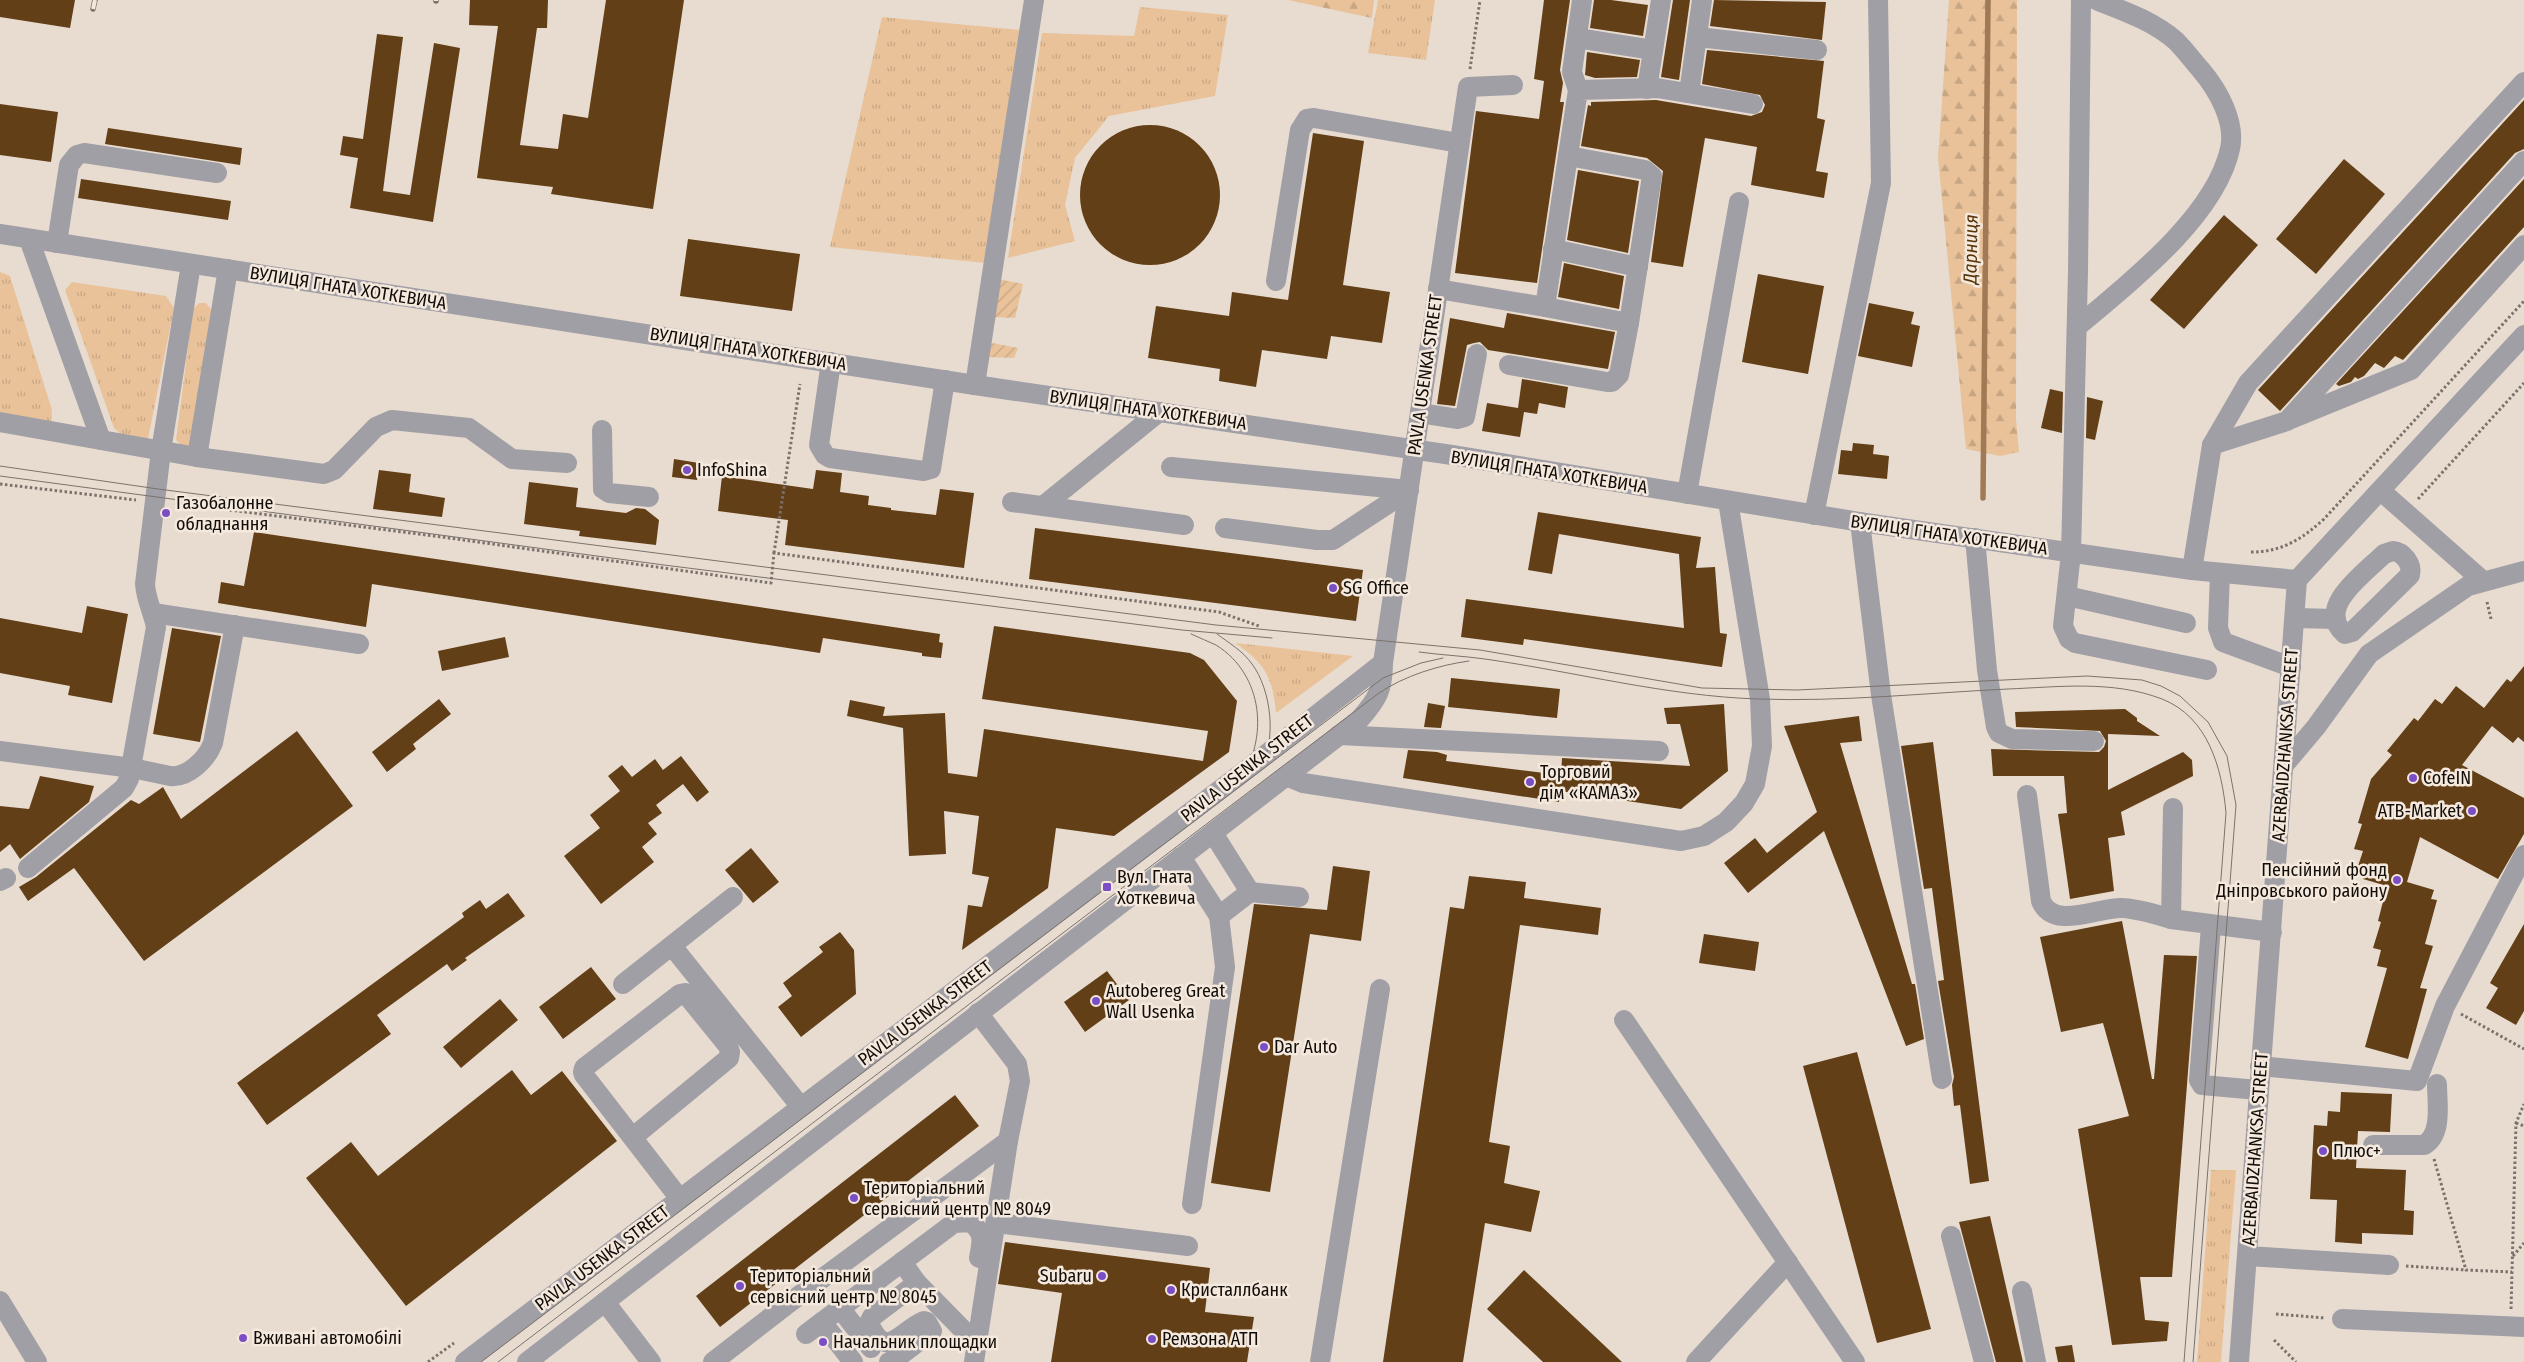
<svg xmlns="http://www.w3.org/2000/svg" width="2524" height="1362" font-family="'Fira Sans Condensed',sans-serif">
<defs>
<pattern id="grass-tufts" width="24" height="20" patternUnits="userSpaceOnUse" patternTransform="scale(1.25)"><rect width="24" height="20" fill="#e9c29a"/><path d="M3 7l-1-3M5 7V3M7 7l1-3M15 17l-1-3M17 17v-4M19 17l1-3" fill="none" stroke="#c7a683"/></pattern>
<pattern id="forest-firs" width="22" height="20" patternUnits="userSpaceOnUse" patternTransform="scale(1.25)"><rect width="22" height="20" fill="#e9c29a"/><path d="M5 1l3.5 6h-7zM16 11l3.5 6h-7z" fill="#c7a683"/></pattern>
<pattern id="garden-furrows" width="10" height="10" patternUnits="userSpaceOnUse" patternTransform="scale(1.25)"><rect width="10" height="10" fill="#e9c29a"/><path d="M-1 1l2-2M0 10L10 0M9 11l2-2" fill="none" stroke="#c7a683"/></pattern>
</defs>
<rect width="100%" height="100%" fill="#e8dcd1"/>
<g fill="url(#grass-tufts)">
<polygon points="1378,0 1435,0 1426,60 1368,53"/>
<polygon points="1140,7 1228,15 1215,96 1109,116 1075,158 1065,205 1075,241 1008,258 1042,33 1134,36"/>
<polygon points="882,17 1022,30 985,263 830,247"/>
<polygon points="0,272 10,276 52,410 51,422 0,417"/>
<polygon points="72,282 166,296 174,308 147,444 128,441 114,428 65,290"/>
<polygon points="199,303 206,303 213,312 194,441 187,447 181,445 176,440 193,309"/>
<path d="M 1235,643 L 1353,656 L 1276,713 C 1273,678 1265,663 1235,643 Z"/>
<polygon points="2211,1170 2236,1170 2221,1362 2197,1362"/>
</g>
<g fill="url(#forest-firs)">
<polygon points="1288,0 1374,0 1372,18"/>
<polygon points="1949,0 2017,0 2016,419 2019,452 2000,456 1966,449 1938,158"/>
</g>
<g fill="url(#garden-furrows)">
<polygon points="998,279 1023,284 1015,318 990,317"/>
<polygon points="987,342 1018,348 1014,358 987,357"/>
</g>
<g fill="none" stroke-linecap="round" stroke-linejoin="round">
<polyline stroke="#a07a54" stroke-width="5.5" points="1983,498 1988,0"/>
</g>
<g fill="#623f16">
<polygon points="0,0 75,0 70,28 0,17"/>
<polygon points="470,0 548,0 547,28 537,28 520,145 558,149 563,114 588,118 606,0 684,0 653,209 551,194 553,187 477,178 498,26 469,25"/>
<polygon points="1544,0 1570,0 1560,70 1563,83 1560,102 1564,102 1537,283 1455,273 1476,111 1539,119 1544,81 1534,79"/>
<polygon points="1594,0 1611,0 1648,5 1643,36 1590,28"/>
<polygon points="1673,0 1690,0 1679,80 1661,77"/>
<polygon points="1714,0 1826,2 1822,40 1710,26"/>
<polygon points="377,34 403,37 383,191 410,195 434,43 460,48 433,222 350,208 358,158 340,155 343,136 363,139"/>
<polygon points="1707,50 1824,61 1817,118 1825,120 1816,171 1828,173 1824,198 1751,185 1757,147 1705,138 1683,267 1651,262 1663,171 1647,158 1581,146 1588,105 1591,106 1591,102 1656,100 1751,116 1762,112 1765,105 1760,95 1702,84"/>
<polygon points="1587,52 1640,60 1637,77 1595,78 1585,75"/>
<polygon points="2524,100 2524,149 2515,153 2280,411 2258,390"/>
<polygon points="0,104 58,112 51,162 0,155"/>
<circle cx="1150" cy="195" r="70"/>
<polygon points="108,128 242,148 240,165 105,144"/>
<polygon points="1313,133 1364,141 1343,285 1390,292 1382,343 1331,336 1327,359 1262,350 1256,387 1219,381 1220,369 1148,358 1156,306 1229,316 1232,292 1288,300"/>
<polygon points="2344,159 2385,194 2316,274 2276,239"/>
<polygon points="1578,170 1639,181 1628,253 1567,240"/>
<polygon points="81,179 231,201 228,220 78,198"/>
<polygon points="2524,179 2524,227 2403,360 2395,356 2384,368 2375,363 2364,376 2358,379 2355,377 2351,382 2339,386 2336,384"/>
<polygon points="2224,215 2258,245 2184,329 2150,300"/>
<polygon points="688,239 800,254 792,311 680,296"/>
<polygon points="1564,263 1624,276 1619,309 1558,297"/>
<polygon points="1758,274 1824,286 1808,374 1742,362"/>
<polygon points="1869,303 1914,312 1911,324 1920,326 1912,367 1858,356"/>
<polygon points="1507,313 1615,332 1608,369 1488,350 1480,342 1474,343 1467,345 1455,406 1437,404 1450,318 1504,328"/>
<polygon points="1522,379 1568,387 1565,408 1539,403 1537,414 1524,412 1520,437 1482,431 1487,403 1518,408"/>
<polygon points="2050,389 2063,392 2062,433 2041,428"/>
<polygon points="2087,397 2103,401 2095,440 2086,438"/>
<polygon points="1853,443 1874,445 1873,454 1889,456 1887,479 1838,474 1841,450 1852,451"/>
<polygon points="674,459 699,463 697,480 672,477"/>
<polygon points="379,470 411,474 409,492 445,498 442,517 373,509"/>
<polygon points="816,470 842,473 840,492 869,496 868,505 891,508 891,510 936,515 940,489 974,493 964,568 785,545 788,520 718,511 722,476 813,489"/>
<polygon points="529,482 578,488 576,507 626,513 636,508 645,509 659,520 656,545 579,536 580,531 524,524"/>
<polygon points="1538,512 1701,537 1696,568 1715,567 1720,633 1727,634 1722,667 1524,639 1523,645 1461,637 1466,599 1684,628 1679,554 1559,534 1552,574 1528,570"/>
<polygon points="1035,528 1363,570 1356,621 1029,579"/>
<polygon points="254,532 940,634 939,642 943,643 941,658 922,656 922,653 823,638 820,653 372,584 366,627 218,603 221,582 244,586"/>
<polygon points="87,606 128,614 112,703 68,695 70,686 0,673 0,618 82,633"/>
<polygon points="994,626 1190,653 1204,660 1237,701 1229,752 1114,836 1056,828 1048,888 962,950 968,905 982,907 989,877 972,874 979,816 944,811 946,854 909,856 903,728 847,716 850,700 885,707 883,716 945,713 948,773 977,777 984,729 1203,761 1208,731 982,699"/>
<polygon points="172,628 221,636 200,742 153,734"/>
<polygon points="505,637 509,657 442,671 438,651"/>
<polygon points="2524,666 2524,742 2518,737 2513,743 2492,726 2462,765 2524,798 2524,834 2498,879 2420,837 2407,882 2434,890 2431,899 2437,900 2425,944 2433,946 2420,988 2427,989 2408,1059 2365,1047 2387,968 2377,966 2381,950 2373,948 2381,922 2378,921 2387,886 2363,879 2366,869 2358,866 2363,851 2354,849 2362,824 2358,823 2371,779 2392,755 2387,751 2414,718 2418,721 2435,699 2442,704 2456,686 2484,708 2507,679 2511,682"/>
<polygon points="1451,678 1560,689 1557,718 1448,707"/>
<polygon points="439,699 451,714 413,744 416,749 387,772 372,752"/>
<polygon points="1428,703 1445,706 1441,728 1424,727"/>
<polygon points="1724,704 1728,771 1681,809 1560,791 1559,802 1403,778 1408,750 1437,752 1447,755 1446,761 1561,775 1562,758 1690,766 1680,724 1667,724 1664,708"/>
<polygon points="2125,709 2137,718 2137,721 2160,736 2108,734 2108,790 2183,752 2192,760 2193,776 2121,812 2125,835 2108,838 2114,891 2070,899 2058,814 2067,813 2064,776 1993,776 1991,749 2099,752 2104,747 2106,741 2100,731 2016,727 2015,712"/>
<polygon points="1859,716 1862,741 1840,743 1912,984 1915,984 1924,1039 1906,1046 1824,831 1748,893 1724,863 1755,838 1767,853 1817,812 1784,726"/>
<polygon points="297,731 353,806 144,961 74,868 28,901 19,887 36,877 131,800 139,804 163,787 181,819"/>
<polygon points="1933,742 1989,1181 1970,1184 1960,1105 1954,1106 1952,1085 1954,1077 1938,981 1944,980 1932,888 1924,889 1901,746"/>
<polygon points="681,756 709,792 697,802 683,784 656,805 662,813 648,823 657,834 642,847 654,862 601,904 564,856 600,828 590,815 620,791 608,776 622,765 632,777 655,759 663,770"/>
<polygon points="40,776 94,786 89,802 20,859 10,844 0,852 0,806 29,809"/>
<polygon points="751,848 779,882 753,903 725,870"/>
<polygon points="1333,866 1370,871 1361,941 1310,934 1270,1192 1211,1183 1254,904 1327,910"/>
<polygon points="1469,876 1526,882 1524,898 1601,908 1598,935 1520,925 1489,1142 1510,1146 1504,1183 1540,1191 1531,1232 1485,1223 1463,1362 1383,1362 1450,907 1464,909"/>
<polygon points="508,893 525,916 465,958 467,960 452,971 447,964 377,1015 391,1034 267,1125 237,1083 464,917 462,913 480,900 486,909"/>
<polygon points="2122,921 2152,1079 2154,1079 2164,955 2197,956 2172,1277 2140,1277 2145,1320 2169,1322 2167,1341 2112,1345 2078,1129 2129,1116 2103,1023 2061,1032 2040,937"/>
<polygon points="2524,924 2524,1011 2516,1025 2486,1008 2498,988 2490,983"/>
<polygon points="840,932 854,950 856,994 801,1037 778,1007 792,996 783,983 823,952 819,947"/>
<polygon points="1704,934 1759,942 1755,971 1699,963"/>
<polygon points="591,967 616,999 563,1039 539,1007"/>
<polygon points="1107,971 1129,1000 1085,1032 1064,1002"/>
<polygon points="500,999 518,1020 461,1068 443,1047"/>
<polygon points="1857,1052 1931,1329 1877,1343 1803,1066"/>
<polygon points="512,1070 531,1095 562,1071 617,1141 406,1306 306,1178 351,1142 378,1176"/>
<polygon points="2341,1092 2392,1094 2390,1132 2358,1131 2356,1168 2406,1170 2404,1210 2414,1211 2413,1235 2362,1233 2362,1244 2335,1242 2337,1200 2310,1199 2314,1125 2327,1126 2328,1111 2340,1112"/>
<polygon points="955,1095 979,1126 720,1327 696,1296"/>
<polygon points="1990,1216 2023,1362 1996,1362 1959,1222"/>
<polygon points="1005,1242 1210,1268 1205,1312 1254,1317 1247,1362 1051,1362 1062,1293 998,1284"/>
<polygon points="1524,1270 1622,1362 1543,1362 1487,1309"/>
<polygon points="2072,1345 2075,1362 2058,1362 2055,1347"/>
</g>
<g fill="none" stroke-linecap="round" stroke-linejoin="round">
<g stroke="#7a726b" stroke-width="3" stroke-dasharray="2.5 2.5" stroke-linecap="butt">
<polyline points="1470,69 1480,0"/>
<polyline points="0,484 136,500"/>
<polyline points="2418,499 2524,383"/>
<polyline points="175,503 442,537 771,583 774,553 1219,612 1259,626"/>
<path d="M 2251,552 C 2282,552 2302,539 2324,519 L 2524,301"/>
<polyline points="774,553 800,384"/>
<polyline points="2487,602 2491,619"/>
<polyline points="2461,1014 2524,1049"/>
<polyline points="2516,1123 2524,1126"/>
<polyline points="2434,1159 2466,1270 2512,1272"/>
<polyline points="2513,1256 2524,1243"/>
<polyline points="2406,1266 2466,1270"/>
<polyline points="2511,1309 2516,1123 2524,1104"/>
<polyline points="2276,1314 2325,1318"/>
<polyline points="2274,1340 2296,1362"/>
<polyline points="428,1362 454,1343"/>
</g>
<g stroke="#a19fa6" stroke-width="20">
<polyline points="2081,0 2078,272 2071,553 2063,626 2069,639 2075,643 2207,670"/>
<polyline points="1697,37 1817,50"/>
<polyline points="1577,38 1653,50"/>
<polyline points="1647,89 1661,0"/>
<polyline points="1578,90 1572,72 1582,0"/>
<polyline points="1689,93 1702,0"/>
<polyline points="1568,156 1645,170 1652,176 1629,323"/>
<polyline points="0,234 975,385 1452,455 1860,522 2192,570 2297,580"/>
<polyline points="29,239 101,440"/>
<polyline points="57,243 69,165 77,155 84,153 217,173"/>
<polyline points="1553,249 1638,267"/>
<polyline points="1276,281 1300,130 1307,119 1314,118 1459,143"/>
<polyline points="1438,289 1545,307 1578,90 1657,88 1753,104"/>
<path d="M 2077,327 C 2128,284 2215,217 2230,149 C 2236,122 2218,90 2201,70 C 2193,61 2185,50 2176,41 C 2153,21 2124,11 2096,0"/>
<polyline points="831,362 819,445 825,455 830,458 924,471 931,469 945,380"/>
<polyline points="1509,365 1607,382 1612,382 1619,375 1629,323 1545,307"/>
<polyline points="975,385 1034,0"/>
<polyline points="1420,413 1458,419 1465,417 1477,354"/>
<polyline points="2291,419 2411,370 2524,245"/>
<polyline points="0,422 197,457 228,269"/>
<polyline points="602,430 603,489 609,493 649,497"/>
<polyline points="2212,445 2287,421 2524,161"/>
<polyline points="197,457 324,474 334,470 376,427 392,420 469,428 512,459 567,463"/>
<polyline points="1171,467 1409,490"/>
<polyline points="2381,491 2483,581"/>
<polyline points="1687,494 1739,202"/>
<polyline points="1012,502 1184,525"/>
<polyline points="1043,506 1159,412"/>
<polyline points="1814,515 1881,183 1878,0"/>
<polyline points="1860,522 1881,695 1942,1079"/>
<polyline points="1225,528 1317,540 1333,540 1409,490"/>
<polyline points="1975,538 1987,670 1996,727 1999,733 2012,739 2094,741"/>
<path d="M 2393,551 C 2403,552 2413,564 2410,575 L 2352,632 L 2345,634 C 2314,608 2366,572 2384,554 Z"/>
<polyline points="2192,570 2212,445 2248,383 2524,82"/>
<polyline points="2220,573 2218,628 2223,642 2291,667"/>
<polyline points="2067,596 2186,623"/>
<polyline points="153,613 359,644"/>
<polyline points="2295,618 2336,619"/>
<polyline points="1339,735 1659,751"/>
<path d="M 0,751 L 132,768 L 170,776 C 188,778 207,759 213,743 L 235,625"/>
<polyline points="2284,765 2316,727 2369,654 2468,586 2524,571"/>
<polyline points="1286,776 1303,783 1681,841 1704,836 1726,822 1744,803 1755,784 1762,746 1760,699 1728,501"/>
<path d="M 2027,795 L 2041,901 C 2054,931 2098,907 2122,908 C 2139,909 2155,914 2171,919 L 2173,808"/>
<polyline points="1213,833 1250,892 1219,916"/>
<polyline points="1181,857 1219,916 1225,967 1192,1204"/>
<path d="M 28,868 L 124,788 L 129,779 L 156,627 C 153,612 146,600 145,584 L 161,451 L 191,264"/>
<polyline points="0,881 6,878"/>
<polyline points="1250,892 1299,897"/>
<polyline points="2171,919 2272,932"/>
<polyline points="2211,926 2199,1080 2202,1085 2258,1090"/>
<polyline points="672,946 801,1107"/>
<polyline points="623,984 733,897"/>
<polyline points="1624,1020 1855,1362"/>
<polyline points="2260,1066 2417,1081 2445,1006 2524,855"/>
<polyline points="633,1137 729,1058 730,1052 728,1046 685,993 680,994 584,1068 583,1072 584,1075 680,1199"/>
<path d="M 2373,1145 L 2424,1145 C 2443,1134 2437,1103 2437,1084"/>
<polyline points="996,1223 1188,1246"/>
<polyline points="1951,1236 1984,1362"/>
<polyline points="2247,1256 2389,1265"/>
<polyline points="917,1283 966,1333"/>
<polyline points="2022,1291 2036,1362"/>
<polyline points="0,1301 37,1362"/>
<polyline points="605,1302 651,1362"/>
<polyline points="840,1308 871,1348"/>
<polyline points="2342,1319 2524,1327"/>
<polyline points="822,1322 853,1362"/>
<path d="M 806,1334 L 954,1223 L 971,1222 C 985,1235 982,1240 979,1258"/>
<polyline points="465,1362 1250,767 1383,663"/>
<path d="M 527,1362 L 1359,720 C 1377,700 1383,690 1383,663 L 1468,87 L 1513,85"/>
<polyline points="713,1362 785,1306 1008,1141"/>
<path d="M 889,1362 L 893,1361 L 932,1331 L 927,1322 L 924,1321 C 900,1331 886,1362 869,1323 L 872,1317 L 917,1283 L 902,1262"/>
<polyline points="974,1362 1008,1141 1020,1081 1017,1064 978,1013"/>
<polyline points="1320,1362 1380,989"/>
<polyline points="1696,1362 1788,1262"/>
<polyline points="2239,1362 2297,580 2524,335"/>
</g>
<g stroke="#7a736b" stroke-width="1">
<polyline points="0,466 158,489 1216,625 1480,650 1702,688 1797,690 2087,676 2142,680 2161,686 2180,696 2208,722 2227,756 2236,805 2193,1362"/>
<polyline points="0,476 664,565 1182,630 1272,638"/>
<path d="M 1191,634 C 1199,638 1208,641 1216,645 C 1264,675 1269,739 1239,782"/>
<path d="M 1217,634 C 1229,643 1243,651 1252,664 C 1271,689 1278,742 1259,769"/>
<path d="M 1419,652 C 1441,655 1463,656 1485,659 C 1576,672 1666,696 1758,699 C 1841,702 1925,693 2008,689 C 2058,687 2113,680 2162,699 C 2208,717 2222,768 2226,813 L 2184,1362"/>
<polyline points="481,1362 1383,678 1421,663 1443,658"/>
<path d="M 498,1362 L 1379,693 C 1404,676 1439,665 1469,661"/>
</g>
<defs>
<g id="rail">
<polyline points="436,1 436,0"/>
<polyline points="93,9 95,0"/>
</g>
</defs>
<use href="#rail" stroke="#7a736b" stroke-width="5.5"/>
<use href="#rail" stroke="#f5e9de" stroke-width="4" stroke-dasharray="11" stroke-linecap="butt"/>
</g>
<g fill="#7c4ec6" stroke="#f5e9de" stroke-width="2">
<circle cx="687" cy="470" r="5"/>
<circle cx="166" cy="513" r="5"/>
<circle cx="1333" cy="588" r="5"/>
<circle cx="2413" cy="778" r="5"/>
<circle cx="1530" cy="782" r="5"/>
<circle cx="2472" cy="811" r="5"/>
<circle cx="2397" cy="880" r="5"/>
<rect x="1102" y="882" width="10" height="10" rx="2.5"/>
<circle cx="1096" cy="1001" r="5"/>
<circle cx="1264" cy="1047" r="5"/>
<circle cx="2323" cy="1151" r="5"/>
<circle cx="854" cy="1198" r="5"/>
<circle cx="1102" cy="1276" r="5"/>
<circle cx="740" cy="1286" r="5"/>
<circle cx="1171" cy="1290" r="5"/>
<circle cx="243" cy="1338" r="5"/>
<circle cx="1152" cy="1339" r="5"/>
<circle cx="823" cy="1342" r="5"/>
</g>
<g text-anchor="middle" stroke-width="5" stroke-linejoin="round" paint-order="stroke">
<g font-size="18" fill="#110d09" stroke="#f5e9de">
<text transform="translate(348 288) rotate(9)" y="6">ВУЛИЦЯ ГНАТА ХОТКЕВИЧА</text>
<text transform="translate(748 349) rotate(9)" y="6">ВУЛИЦЯ ГНАТА ХОТКЕВИЧА</text>
<text transform="translate(1425 375) rotate(-82)" y="6">PAVLA USENKA STREET</text>
<text transform="translate(1148 410) rotate(8)" y="6">ВУЛИЦЯ ГНАТА ХОТКЕВИЧА</text>
<text transform="translate(1549 472) rotate(9)" y="6">ВУЛИЦЯ ГНАТА ХОТКЕВИЧА</text>
<text transform="translate(1949 535) rotate(8)" y="6">ВУЛИЦЯ ГНАТА ХОТКЕВИЧА</text>
<text transform="translate(2285 745) rotate(-86)" y="6">AZERBAIDZHANKSA STREET</text>
<text transform="translate(1247 768) rotate(-38)" y="6">PAVLA USENKA STREET</text>
<text transform="translate(925 1013) rotate(-37)" y="6">PAVLA USENKA STREET</text>
<text transform="translate(2255 1149) rotate(-86)" y="6">AZERBAIDZHANKSA STREET</text>
<text transform="translate(602 1258) rotate(-37)" y="6">PAVLA USENKA STREET</text>
</g>
<g font-size="18" fill="#110d09" stroke="#f5e9de" text-anchor="start">
<text x="697" y="476">InfoShina</text>
<text x="176" y="509">Газобалонне<tspan x="176" dy="21">обладнання</tspan></text>
<text x="1343" y="594">SG Office</text>
<text x="1540" y="778">Торговий<tspan x="1540" dy="21">дім «КАМАЗ»</tspan></text>
<text x="2423" y="784">CofeIN</text>
<text x="2462" y="817" text-anchor="end">ATB-Market</text>
<text x="2387" y="876" text-anchor="end">Пенсійний фонд<tspan x="2387" dy="21">Дніпровського району</tspan></text>
<text x="1117" y="883">Вул. Гната<tspan x="1117" dy="21">Хоткевича</tspan></text>
<text x="1106" y="997">Autobereg Great<tspan x="1106" dy="21">Wall Usenka</tspan></text>
<text x="1274" y="1053">Dar Auto</text>
<text x="2333" y="1157">Плюс+</text>
<text x="864" y="1194">Територіальний<tspan x="864" dy="21">сервісний центр № 8049</tspan></text>
<text x="750" y="1282">Територіальний<tspan x="750" dy="21">сервісний центр № 8045</tspan></text>
<text x="1092" y="1282" text-anchor="end">Subaru</text>
<text x="1181" y="1296">Кристаллбанк</text>
<text x="253" y="1344">Вживані автомобілі</text>
<text x="1162" y="1345">Ремзона АТП</text>
<text x="833" y="1348">Начальник площадки</text>
</g>
<g font-size="19" font-style="italic" fill="#58360a" stroke="#f5e9de">
<text transform="translate(1970 249) rotate(-89)" y="7">Дарниця</text>
</g>
</g>
</svg>
